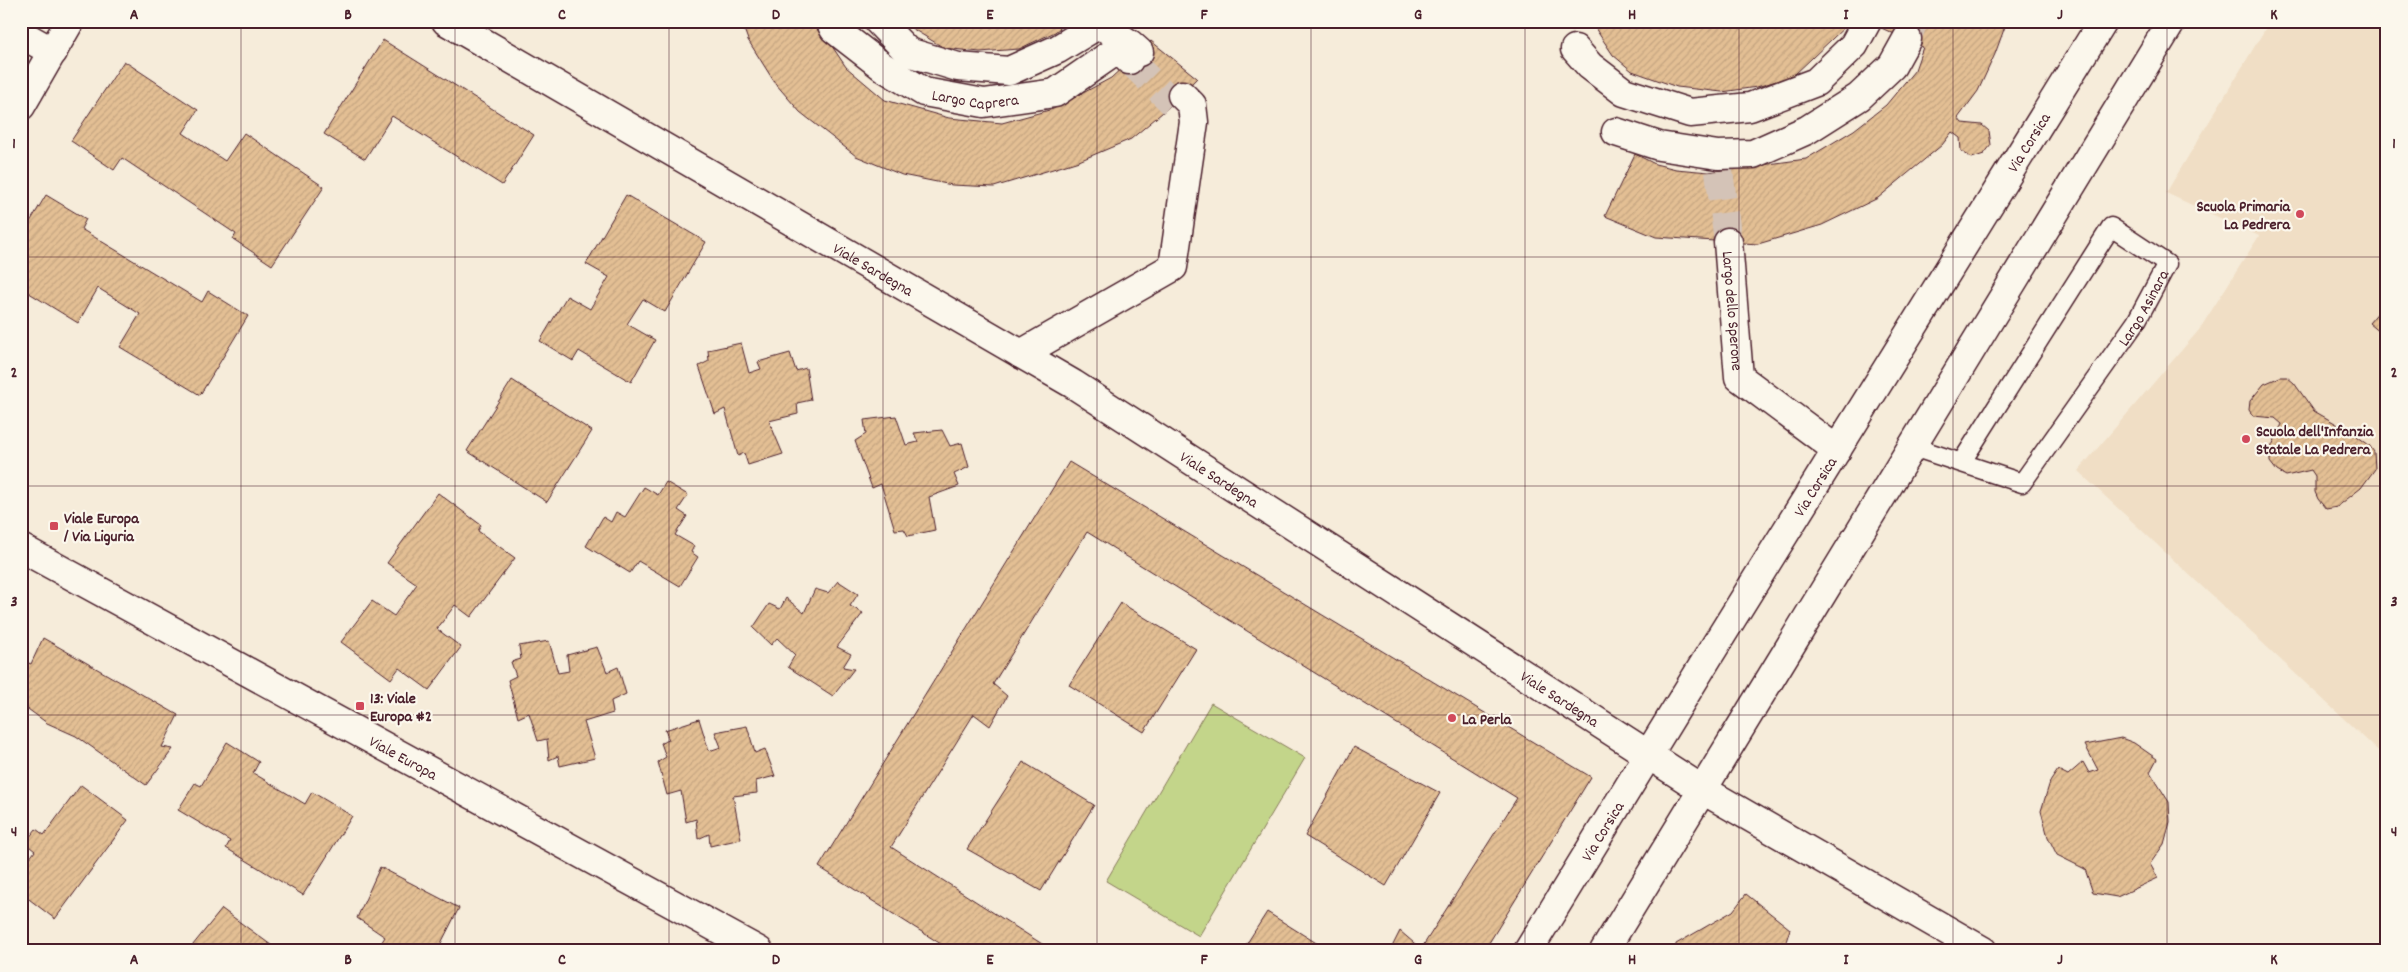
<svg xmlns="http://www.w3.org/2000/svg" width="2408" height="972" font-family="Dekko,sans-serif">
<defs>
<pattern id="building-hatch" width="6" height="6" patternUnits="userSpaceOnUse" patternTransform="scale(1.25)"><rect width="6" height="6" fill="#e3bf94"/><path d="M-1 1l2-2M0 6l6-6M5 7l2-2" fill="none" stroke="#c4a480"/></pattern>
</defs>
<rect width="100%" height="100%" fill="#f6ecda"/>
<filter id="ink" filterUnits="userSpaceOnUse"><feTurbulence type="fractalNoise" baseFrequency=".02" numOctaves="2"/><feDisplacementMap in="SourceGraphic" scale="10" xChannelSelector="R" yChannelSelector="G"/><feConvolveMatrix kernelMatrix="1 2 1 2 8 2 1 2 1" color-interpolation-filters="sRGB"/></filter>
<g filter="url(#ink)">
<polygon fill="#f0dec5" points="2270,21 2380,21 2387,28 2387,759 2078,471 2199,330 2259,236 2166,193"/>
<polygon fill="#c3d58a" stroke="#867a5a" points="1211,703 1305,758 1199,936 1106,881"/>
<g fill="url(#building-hatch)" stroke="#4a1f2b">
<polygon points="741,21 815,21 846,67 885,100 949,118 1002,123 1053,109 1111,78 1151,41 1197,78 1169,107 1131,139 1079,161 994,187 952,185 902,175 856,156 800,112 775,83 748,40"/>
<polygon points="900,21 1069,21 1055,32 1019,49 980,52 944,48"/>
<polygon points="1603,21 1689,21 1741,28 1752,21 1851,21 1793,76 1757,87 1722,92 1677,87 1632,71 1613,55 1595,28"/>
<polygon points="1866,21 2007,21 1995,54 1978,91 1958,118 1962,123 1982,125 1989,131 1991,145 1984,154 1972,158 1961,151 1960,138 1952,132 1942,145 1878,198 1822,225 1758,244 1656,237 1605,216 1635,154 1655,164 1676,169 1709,172 1806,159 1854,130 1886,105 1915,70 1923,47"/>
<polygon points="383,40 534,135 502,185 392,116 365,159 324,134"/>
<polygon points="124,61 198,110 183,133 225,161 244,133 324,187 272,265 233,239 236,234 122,158 114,170 71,141"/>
<polygon points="46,195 86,219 81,229 202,302 208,291 248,316 200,395 120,347 140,314 98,288 78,323 21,288 21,237"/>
<polygon points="626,195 706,242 665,312 643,299 627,324 655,340 631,382 579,351 573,361 540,341 567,296 590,309 609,277 586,264"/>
<polygon points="2387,302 2387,338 2369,323"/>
<polygon points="741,343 749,373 761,369 758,362 790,353 796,371 806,368 811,400 797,403 798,414 769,421 783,454 748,465 744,453 738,456 725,409 715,414 699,366 709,361 708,350"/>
<polygon points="2280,377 2287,377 2294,383 2314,411 2354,434 2369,445 2374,452 2375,469 2361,488 2337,507 2326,509 2318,499 2315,492 2315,476 2311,470 2286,476 2277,471 2270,462 2270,450 2282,424 2275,418 2253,416 2249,410 2250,401 2264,384"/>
<polygon points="512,380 592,431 547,502 467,451"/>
<polygon points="896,416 906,445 918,442 914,433 942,430 950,446 962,443 969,467 954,474 959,486 929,497 935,530 908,536 904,529 895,530 881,484 872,488 855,441 866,434 864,420"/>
<polygon points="1069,462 1591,777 1484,951 1398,951 1392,947 1400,931 1421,949 1517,798 1087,532 993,684 1007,696 990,726 974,714 891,847 1053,951 952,951 819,867"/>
<polygon points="666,482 688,495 678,510 687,516 675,535 694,546 691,552 698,557 680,586 638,561 630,573 586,546 603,517 611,522 616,512 625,517 644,487 658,495"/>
<polygon points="438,493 481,525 478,531 515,558 471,617 455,605 437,629 461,647 429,690 399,668 391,679 341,642 372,601 394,616 417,584 387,563"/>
<polygon points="838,581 858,594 850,606 863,613 837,647 851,654 843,667 854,669 833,696 788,667 795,655 777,638 771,645 753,628 769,604 780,609 786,598 804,613 815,589 828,593"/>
<polygon points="1121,603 1196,649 1144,732 1069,685"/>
<polygon points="43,638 178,715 162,747 173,749 146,785 76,736 47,723 21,704 21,693 25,688 21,686 21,660 31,664"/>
<polygon points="549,641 558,673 569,671 567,655 597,647 607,672 618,667 626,694 611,701 613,713 584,722 595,758 560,766 558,756 549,760 547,739 538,741 529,713 518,718 508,680 516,676 511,662 521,659 519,646"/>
<polygon points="699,719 709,751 721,747 715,732 747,726 755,753 765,749 775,776 756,781 757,793 733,796 741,839 710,846 709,834 698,839 696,819 686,822 681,791 667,795 658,762 666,757 661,743 669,740 665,730"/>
<polygon points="2121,738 2134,743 2157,759 2150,772 2169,802 2170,822 2164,844 2150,864 2158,878 2117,897 2093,893 2085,869 2057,855 2048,837 2041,811 2050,782 2058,770 2068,775 2083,762 2089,773 2098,770 2085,745"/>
<polygon points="227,742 259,762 253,773 305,804 312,792 352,816 303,895 226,848 230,841 178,810 195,783 201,786"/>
<polygon points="1354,747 1440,793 1386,886 1305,836"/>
<polygon points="1023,762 1094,805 1041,891 967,849"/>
<polygon points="81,785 128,820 55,919 21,893 21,870 35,851 25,843 36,829 44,835"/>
<polygon points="380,867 459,908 437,951 383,951 378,948 385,937 357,918"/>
<polygon points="1746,894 1790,929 1783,951 1676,951 1676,944 1733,911"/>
<polygon points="222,909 279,951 188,951"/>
<polygon points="1267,912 1329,951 1242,951"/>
</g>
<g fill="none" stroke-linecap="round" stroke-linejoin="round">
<g stroke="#d4c3b7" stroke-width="28" stroke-dasharray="28 14" stroke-linecap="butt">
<polyline points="1907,39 1914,21"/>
<polyline points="1129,60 1173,103"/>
<polyline points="1719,171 1728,242"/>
</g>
<defs>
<g id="service">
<path id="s1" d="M 1913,447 L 2022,483 L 2136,322 L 2167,264 L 2111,227 L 1961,463"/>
</g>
<g id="minor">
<path id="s2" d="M 446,21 L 1073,384 L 1703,790 L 1983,951"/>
<path id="s3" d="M 830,21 L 834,29 L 883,67 L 924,92 L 984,103 L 1055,93 L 1110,55 L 1121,52 L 1129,60"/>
<polyline points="878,21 908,52 958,67 1009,71 1058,49 1099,24 1130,44 1139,52"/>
<polyline points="21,34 53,52"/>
<polyline points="1575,49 1590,66 1624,92 1690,113 1750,107 1816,82 1854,45 1867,21"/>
<polyline points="1616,132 1659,146 1718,155 1753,154 1807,130 1859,97 1892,66 1907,39"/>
<path id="s4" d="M 1728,242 L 1739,377 L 1837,450"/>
<polyline points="1021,354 1173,267 1194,122 1192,105 1182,95"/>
<path id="s5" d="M 1528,951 L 1710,654 L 2103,21"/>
<polyline points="1604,951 2172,21"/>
</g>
<g id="tertiary">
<polyline points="21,106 70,21"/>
<path id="s6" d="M 21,548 L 759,951"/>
</g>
</defs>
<use href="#service" stroke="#4a1f2b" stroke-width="21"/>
<use href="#minor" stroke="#4a1f2b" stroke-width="31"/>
<use href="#tertiary" stroke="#4a1f2b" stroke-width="31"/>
<use href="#service" stroke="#fbf7ec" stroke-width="18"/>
<use href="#minor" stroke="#fbf7ec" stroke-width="28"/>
<use href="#tertiary" stroke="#fbf7ec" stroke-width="28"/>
</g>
</g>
<path fill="none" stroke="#4a1f2b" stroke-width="1" stroke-opacity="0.55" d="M 241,21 L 241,951M 455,21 L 455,951M 669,21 L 669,951M 883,21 L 883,951M 1097,21 L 1097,951M 1311,21 L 1311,951M 1525,21 L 1525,951M 1739,21 L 1739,951M 1953,21 L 1953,951M 2167,21 L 2167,951M 21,257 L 2387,257M 21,486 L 2387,486M 21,715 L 2387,715"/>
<g fill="#d1495b" stroke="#fbf7ec" stroke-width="2">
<circle cx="2300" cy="214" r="5"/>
<circle cx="2246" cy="439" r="5"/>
<rect x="49" y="521" width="10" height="10" rx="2.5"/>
<rect x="355" y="701" width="10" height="10" rx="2.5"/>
<circle cx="1452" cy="718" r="5"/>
</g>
<g text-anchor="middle" stroke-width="4.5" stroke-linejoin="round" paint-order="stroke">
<g font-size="16" fill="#4a1f2b" stroke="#fbf7ec">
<text dy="6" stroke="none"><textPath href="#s3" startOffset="171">Largo Caprera</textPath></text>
<text dy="6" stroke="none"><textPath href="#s5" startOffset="951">Via Corsica</textPath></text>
<text dy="6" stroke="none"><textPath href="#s2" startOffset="494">Viale Sardegna</textPath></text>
<text dy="6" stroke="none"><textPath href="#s1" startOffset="328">Largo Asinara</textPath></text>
<text dy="6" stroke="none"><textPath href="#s4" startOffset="69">Largo dello Sperone</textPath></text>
<text dy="6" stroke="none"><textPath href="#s2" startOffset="899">Viale Sardegna</textPath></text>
<text dy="6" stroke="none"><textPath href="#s5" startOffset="546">Via Corsica</textPath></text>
<text dy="6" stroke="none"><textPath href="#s2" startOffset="1304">Viale Sardegna</textPath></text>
<text dy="6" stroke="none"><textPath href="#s6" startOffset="436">Viale Europa</textPath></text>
<text dy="6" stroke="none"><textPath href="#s5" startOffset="141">Via Corsica</textPath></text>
</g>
<g font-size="16" font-weight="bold" fill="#4a1f2b" stroke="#fbf7ec" text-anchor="start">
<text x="2290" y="211" text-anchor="end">Scuola Primaria<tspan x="2290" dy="18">La Pedrera</tspan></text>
<text x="2256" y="436">Scuola dell'Infanzia<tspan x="2256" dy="18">Statale La Pedrera</tspan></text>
<text x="64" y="523">Viale Europa<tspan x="64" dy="18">/ Via Liguria</tspan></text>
<text x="370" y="703">13: Viale<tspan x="370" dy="18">Europa #2</tspan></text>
<text x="1462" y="724">La Perla</text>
</g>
</g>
<rect width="2408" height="972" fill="none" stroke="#fbf7ec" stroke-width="55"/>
<rect x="28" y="28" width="2352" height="916" fill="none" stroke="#4a1f2b" stroke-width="2"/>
<g font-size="16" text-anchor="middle" font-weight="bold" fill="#4a1f2b">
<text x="134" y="19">A</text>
<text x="348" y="19">B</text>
<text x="562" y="19">C</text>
<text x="776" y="19">D</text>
<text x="990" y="19">E</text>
<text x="1204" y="19">F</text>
<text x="1418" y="19">G</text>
<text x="1632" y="19">H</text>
<text x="1846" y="19">I</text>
<text x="2060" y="19">J</text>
<text x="2274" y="19">K</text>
<text x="14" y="148">1</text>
<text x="2394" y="148">1</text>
<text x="14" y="377">2</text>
<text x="2394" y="377">2</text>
<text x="14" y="606">3</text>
<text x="2394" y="606">3</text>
<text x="14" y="836">4</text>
<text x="2394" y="836">4</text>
<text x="134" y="964">A</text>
<text x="348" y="964">B</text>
<text x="562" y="964">C</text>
<text x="776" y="964">D</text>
<text x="990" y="964">E</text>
<text x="1204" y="964">F</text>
<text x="1418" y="964">G</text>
<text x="1632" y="964">H</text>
<text x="1846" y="964">I</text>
<text x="2060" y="964">J</text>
<text x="2274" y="964">K</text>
</g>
</svg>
